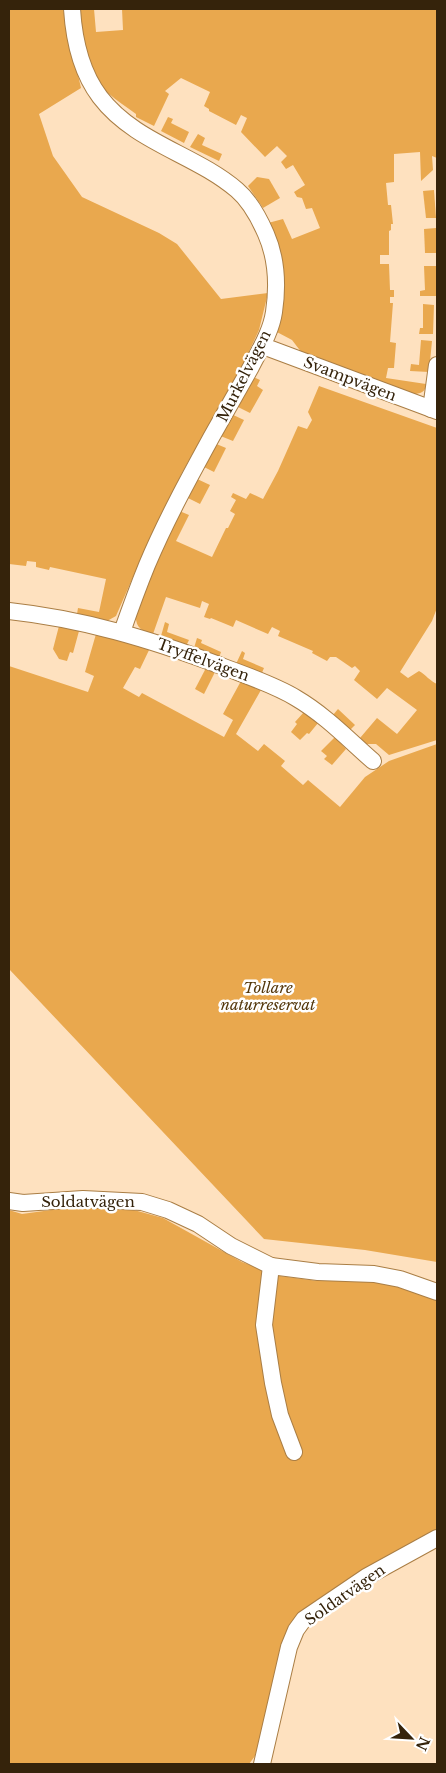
<svg xmlns="http://www.w3.org/2000/svg" width="446" height="1773" font-family="'Libre Baskerville',serif">
<rect width="100%" height="100%" fill="#fee1bf"/>
<g fill="#e9a84e">
<polygon points="9,9 63,9 81,88 39,114 53,156 82,197 159,233 177,244 221,299 268,293 259,330 244,362 183,471 150,538 116,616 107,621 77,614 78,608 99,612 106,579 50,567 49,570 36,567 36,562 27,561 26,566 9,564"/>
<path d="M 79,9 L 94,9 L 96,32 L 123,30 L 122,9 L 437,9 L 437,158 L 432,156 L 433,170 L 421,181 L 420,152 L 394,154 L 394,182 L 386,183 L 388,205 L 391,205 L 393,224 L 391,224 L 391,230 L 389,231 L 389,255 L 380,255 L 380,264 L 389,264 L 390,290 L 394,290 L 394,297 L 390,297 L 390,303 L 393,303 L 390,342 L 396,343 L 394,368 L 388,368 L 386,378 L 426,384 C 426,392 420,394 413,394 L 302,353 L 292,340 L 275,331 L 268,223 L 283,219 L 292,239 L 320,228 L 312,208 L 306,209 L 302,198 L 297,197 L 294,192 L 305,185 L 293,165 L 286,169 L 281,162 L 287,156 L 277,146 L 265,157 L 241,132 L 247,118 L 241,115 L 236,125 L 209,111 L 209,109 L 204,106 L 210,92 L 181,78 L 165,91 L 169,94 L 154,126 L 136,117 L 136,114 C 127,107 117,101 108,93 C 89,74 82,34 79,9 Z"/>
<polygon points="168,117 173,119 171,123 189,132 184,143 161,131"/>
<polygon points="198,134 205,138 202,145 222,154 219,161 190,147"/>
<polygon points="257,177 269,179 280,198 263,208 248,186"/>
<polygon points="434,190 436,218 426,218 423,191"/>
<polygon points="436,228 437,253 425,253 424,229"/>
<polygon points="424,266 436,266 436,296 420,296 420,291 425,290"/>
<polygon points="423,304 434,305 433,334 419,334 420,328 423,328"/>
<polygon points="421,340 432,341 429,372 410,371 411,364 419,365"/>
<polygon points="249,375 260,380 257,386 263,390 250,413 234,405"/>
<path d="M 319,386 L 437,428 L 437,608 L 432,621 L 400,672 L 408,678 L 419,671 C 426,675 430,681 437,684 L 437,740 L 389,755 L 376,744 L 366,744 L 360,738 L 377,718 L 397,734 L 417,710 L 387,688 L 377,699 L 354,680 L 360,671 L 355,666 L 352,668 L 336,657 L 330,657 L 327,661 L 312,653 L 313,651 L 278,636 L 280,631 L 272,627 L 268,634 L 236,620 L 233,627 L 211,618 L 210,619 L 204,617 L 209,604 L 202,601 L 200,608 L 166,597 L 153,634 C 141,631 135,627 136,614 L 177,510 L 189,515 L 176,541 L 212,557 L 226,528 L 228,528 L 235,514 L 230,511 L 236,500 L 231,497 L 233,493 L 246,499 L 250,493 L 263,499 L 278,471 L 298,426 L 307,429 L 312,420 L 308,412 Z"/>
<polygon points="229,413 244,420 233,441 218,435"/>
<polygon points="214,443 226,448 214,472 202,466"/>
<polygon points="195,478 210,485 200,504 186,497"/>
<polygon points="165,622 169,624 167,632 189,640 186,646 161,636"/>
<polygon points="59,626 79,631 73,653 70,652 67,661 59,659 53,649"/>
<polygon points="96,634 150,648 140,669 135,667 123,688 139,697 142,693 224,737 233,720 223,714 241,681 261,690 236,734 258,751 264,744 285,761 281,766 303,785 308,780 340,807 365,777 389,761 437,744 437,1262 365,1250 264,1239 9,969 9,666 88,692 94,676 85,672"/>
<polygon points="197,638 202,640 201,643 221,652 219,658 194,648"/>
<polygon points="242,651 245,653 243,659 264,668 261,675 236,664"/>
<polygon points="206,668 215,672 204,694 195,689"/>
<polygon points="338,709 355,725 350,730 333,715"/>
<polygon points="304,712 318,723 309,734 307,733 300,740 291,732 297,724 295,722"/>
<polygon points="335,737 346,749 332,765 324,759 327,756 321,751"/>
<polygon points="80,1206 123,1207 163,1218 242,1262 280,1276 318,1281 357,1280 392,1283 437,1298 437,1532 328,1593 300,1613 277,1676 255,1756 249,1764 9,1764 9,1210 22,1214"/>
</g>
<g fill="none" stroke-linecap="round" stroke-linejoin="round">
<defs>
<g id="street">
<path d="M 72,9 C 74,40 81,72 100,97 C 135,143 195,154 237,190 C 250,201 259,218 266,234 C 277,259 278,285 274,312 C 271,332 260,349 251,367 C 238,390 225,413 212,436 C 189,478 166,520 147,565 C 138,587 130,609 122,632"/>
<polyline points="263,346 437,411"/>
<polyline points="431,409 437,365"/>
<path d="M 9,611 C 83,619 149,639 219,665 C 244,675 273,684 296,698 C 325,715 348,739 373,761"/>
<polyline points="9,1201 23,1203 83,1199 142,1202 168,1210 198,1224 231,1246 271,1266 264,1325 273,1383 280,1415 294,1452"/>
<polyline points="271,1266 318,1272 374,1274 400,1279 437,1292"/>
<polyline points="262,1764 289,1647 296,1630 304,1619 366,1577 437,1538"/>
</g>
</defs>
<use href="#street" stroke="#aa7e45" stroke-width="18"/>
<use href="#street" stroke="#fff" stroke-width="16"/>
</g>
<g text-anchor="middle" stroke-width="5" stroke-linejoin="round" paint-order="stroke">
<g font-size="15" fill="#35230b" stroke="#fff">
<text transform="translate(244 376) rotate(-63)" y="5">Murkelvägen</text>
<text transform="translate(350 379) rotate(21)" y="5">Svampvägen</text>
<text transform="translate(203 660) rotate(20)" y="5">Tryffelvägen</text>
<text x="88" y="1207">Soldatvägen</text>
<text transform="translate(345 1595) rotate(-35)" y="5">Soldatvägen</text>
</g>
<g font-size="15" font-style="italic" fill="#54370b" stroke="#fff">
<text x="268" y="993">Tollare<tspan x="268" dy="17">naturreservat</tspan></text>
</g>
</g>
<rect width="446" height="1773" fill="none" stroke="#35230b" stroke-width="20"/>
<g transform="translate(411 1738) rotate(115)" stroke="#ffffff" stroke-width="4" paint-order="stroke">
<path d="M0-4L9 19L0 12L-9 19Z" fill="#35230b"/>
<text y="-8" font-size="14" font-weight="bold" text-anchor="middle" fill="#35230b">N</text>
</g>
</svg>
